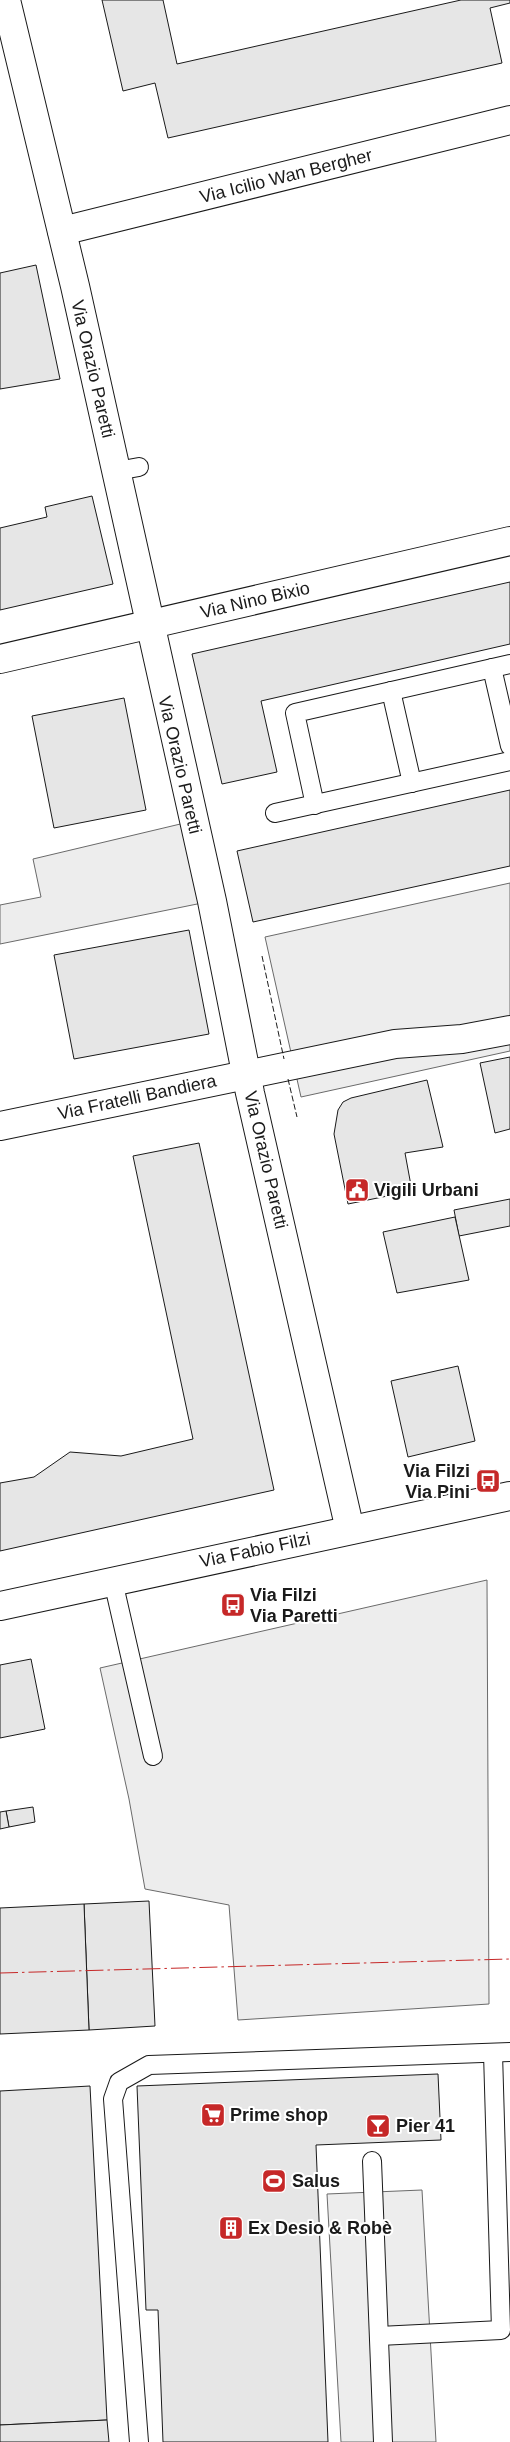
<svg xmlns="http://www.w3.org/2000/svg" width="510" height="2442" font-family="Arial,sans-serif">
<rect width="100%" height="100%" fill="#fff"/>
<g fill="#ededed" stroke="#6a6a6a">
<polygon points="193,821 212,901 0,944 0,905 41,897 33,859"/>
<polygon points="510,883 510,1051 301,1097 265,937"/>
<polygon points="487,1580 489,2004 238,2020 229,1905 145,1889 129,1799 100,1668"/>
<polygon points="422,2190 436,2442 341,2442 327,2194"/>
</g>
<g fill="#e6e6e6" stroke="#1a1a1a">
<polygon points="102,0 163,0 177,64 461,0 510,0 510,3 490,8 502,63 168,138 155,83 123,91"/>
<polygon points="36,265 60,379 0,389 0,273"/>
<polygon points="92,496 113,584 0,610 0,528 47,517 45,507"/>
<polygon points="510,582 510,644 261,701 277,772 222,784 192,654"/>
<polygon points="124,698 146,810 54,828 32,716"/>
<polygon points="510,790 510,866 253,922 237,851"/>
<polygon points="189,930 209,1034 74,1059 54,955"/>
<polygon points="510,1057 510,1129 495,1133 480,1063"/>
<polygon points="427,1080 443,1147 405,1153 412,1191 348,1204 334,1134 338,1110 343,1102 351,1098"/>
<polygon points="199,1143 274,1490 0,1551 0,1483 34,1477 70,1452 121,1456 193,1439 133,1156"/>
<polygon points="510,1199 510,1226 459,1236 454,1210"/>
<polygon points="455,1217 469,1280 397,1293 383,1232"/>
<polygon points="458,1366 475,1441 408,1457 391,1381"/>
<polygon points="31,1659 45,1729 0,1738 0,1665"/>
<polygon points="33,1807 35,1822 9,1827 6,1811"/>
<polygon points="6,1811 9,1827 0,1829 0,1812"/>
<polygon points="149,1901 155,2026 89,2030 84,1904"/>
<polygon points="84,1904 89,2030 0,2034 0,1908"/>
<polygon points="438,2074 441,2140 316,2145 328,2442 163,2442 158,2310 146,2310 137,2086"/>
<polygon points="90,2086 107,2420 0,2425 0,2091"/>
<polygon points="107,2420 109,2442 0,2442 0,2425"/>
</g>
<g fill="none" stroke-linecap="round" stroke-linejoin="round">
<defs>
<g id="lane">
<polyline points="117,471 139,467"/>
<polyline points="492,668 510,746"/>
<polyline points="391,691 412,783"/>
<polyline points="315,805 295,713 510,664"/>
<polyline points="275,813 510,761"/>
<polyline points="113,1581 153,1756"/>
<polyline points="372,2161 383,2442"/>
<polyline points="379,2336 501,2330 493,2053"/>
<polyline points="139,2442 113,2099 119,2082 149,2065 510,2052"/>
</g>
<g id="street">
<polyline points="6,0 75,286 212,901 250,1093 350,1530"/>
<polyline points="62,231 510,120"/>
<polyline points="0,659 510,541"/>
<polyline points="0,1126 395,1044 462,1039 510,1030"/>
<polyline points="0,1606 510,1496"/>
</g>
</defs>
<use href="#lane" stroke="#1a1a1a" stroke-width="20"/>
<use href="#street" stroke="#1a1a1a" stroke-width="30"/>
<use href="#lane" stroke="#fff" stroke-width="18"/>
<use href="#street" stroke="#fff" stroke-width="28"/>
<g stroke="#1a1a1a" stroke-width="1" stroke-dasharray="6 2.5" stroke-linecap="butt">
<polyline points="262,956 284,1059"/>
<polyline points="288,1079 297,1117"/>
</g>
<polyline stroke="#c62828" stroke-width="1" stroke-dasharray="18 4 2.5 4" stroke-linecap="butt" points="0,1973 510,1959"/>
</g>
<defs>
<symbol id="civic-square" viewBox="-11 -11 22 22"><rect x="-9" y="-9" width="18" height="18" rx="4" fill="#c62828" stroke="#fff"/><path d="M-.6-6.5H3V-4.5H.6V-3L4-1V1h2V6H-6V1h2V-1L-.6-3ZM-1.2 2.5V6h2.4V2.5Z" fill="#fff"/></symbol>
<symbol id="bus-square" viewBox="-11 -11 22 22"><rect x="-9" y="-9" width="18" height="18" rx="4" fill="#c62828" stroke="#fff"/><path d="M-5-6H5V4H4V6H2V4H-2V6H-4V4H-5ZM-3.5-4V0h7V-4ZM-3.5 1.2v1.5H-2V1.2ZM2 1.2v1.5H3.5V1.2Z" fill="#fff"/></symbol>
<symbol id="supermarket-square" viewBox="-11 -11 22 22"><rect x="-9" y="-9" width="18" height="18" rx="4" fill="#c62828" stroke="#fff"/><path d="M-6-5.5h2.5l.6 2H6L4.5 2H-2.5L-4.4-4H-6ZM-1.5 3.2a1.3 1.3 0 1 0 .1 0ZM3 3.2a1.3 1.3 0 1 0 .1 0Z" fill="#fff"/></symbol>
<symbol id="bar-square" viewBox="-11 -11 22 22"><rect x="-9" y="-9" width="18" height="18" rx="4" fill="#c62828" stroke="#fff"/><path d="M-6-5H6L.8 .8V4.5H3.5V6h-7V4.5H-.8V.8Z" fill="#fff"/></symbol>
<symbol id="stadium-square" viewBox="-11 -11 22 22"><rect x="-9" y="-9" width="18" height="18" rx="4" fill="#c62828" stroke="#fff"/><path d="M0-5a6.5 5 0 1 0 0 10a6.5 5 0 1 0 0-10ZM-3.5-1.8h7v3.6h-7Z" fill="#fff"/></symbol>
<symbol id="building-square" viewBox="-11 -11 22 22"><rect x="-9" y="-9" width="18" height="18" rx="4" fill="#c62828" stroke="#fff"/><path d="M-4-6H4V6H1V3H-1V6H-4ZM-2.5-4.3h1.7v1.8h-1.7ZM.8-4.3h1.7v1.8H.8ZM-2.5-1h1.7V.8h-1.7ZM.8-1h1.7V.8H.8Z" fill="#fff"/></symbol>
</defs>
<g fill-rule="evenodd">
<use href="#civic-square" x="343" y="1176" width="28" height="28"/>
<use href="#bus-square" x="474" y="1467" width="28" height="28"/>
<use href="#bus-square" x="219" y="1591" width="28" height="28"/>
<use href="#supermarket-square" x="199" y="2101" width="28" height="28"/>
<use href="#bar-square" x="364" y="2112" width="28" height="28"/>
<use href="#stadium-square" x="260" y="2167" width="28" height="28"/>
<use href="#building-square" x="217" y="2214" width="28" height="28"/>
</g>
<g text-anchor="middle" stroke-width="4" stroke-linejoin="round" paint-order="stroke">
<g font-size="18" fill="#1a1a1a" stroke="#fff">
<text transform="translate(286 176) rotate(-14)" y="6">Via Icilio Wan Bergher</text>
<text transform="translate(93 369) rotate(77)" y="6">Via Orazio Paretti</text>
<text transform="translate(255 600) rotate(-13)" y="6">Via Nino Bixio</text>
<text transform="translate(180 765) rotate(77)" y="6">Via Orazio Paretti</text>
<text transform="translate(137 1097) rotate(-12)" y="6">Via Fratelli Bandiera</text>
<text transform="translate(266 1160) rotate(77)" y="6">Via Orazio Paretti</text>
<text transform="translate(255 1550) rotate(-12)" y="6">Via Fabio Filzi</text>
</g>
<g font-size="18" font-weight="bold" fill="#1a1a1a" stroke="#fff" text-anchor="start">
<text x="374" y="1196">Vigili Urbani</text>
<text x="470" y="1477" text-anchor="end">Via Filzi<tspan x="470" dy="21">Via Pini</tspan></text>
<text x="250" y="1601">Via Filzi<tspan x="250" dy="21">Via Paretti</tspan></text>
<text x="230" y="2121">Prime shop</text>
<text x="396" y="2132">Pier 41</text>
<text x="292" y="2187">Salus</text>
<text x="248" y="2234">Ex Desio &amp; Robè</text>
</g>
</g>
</svg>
